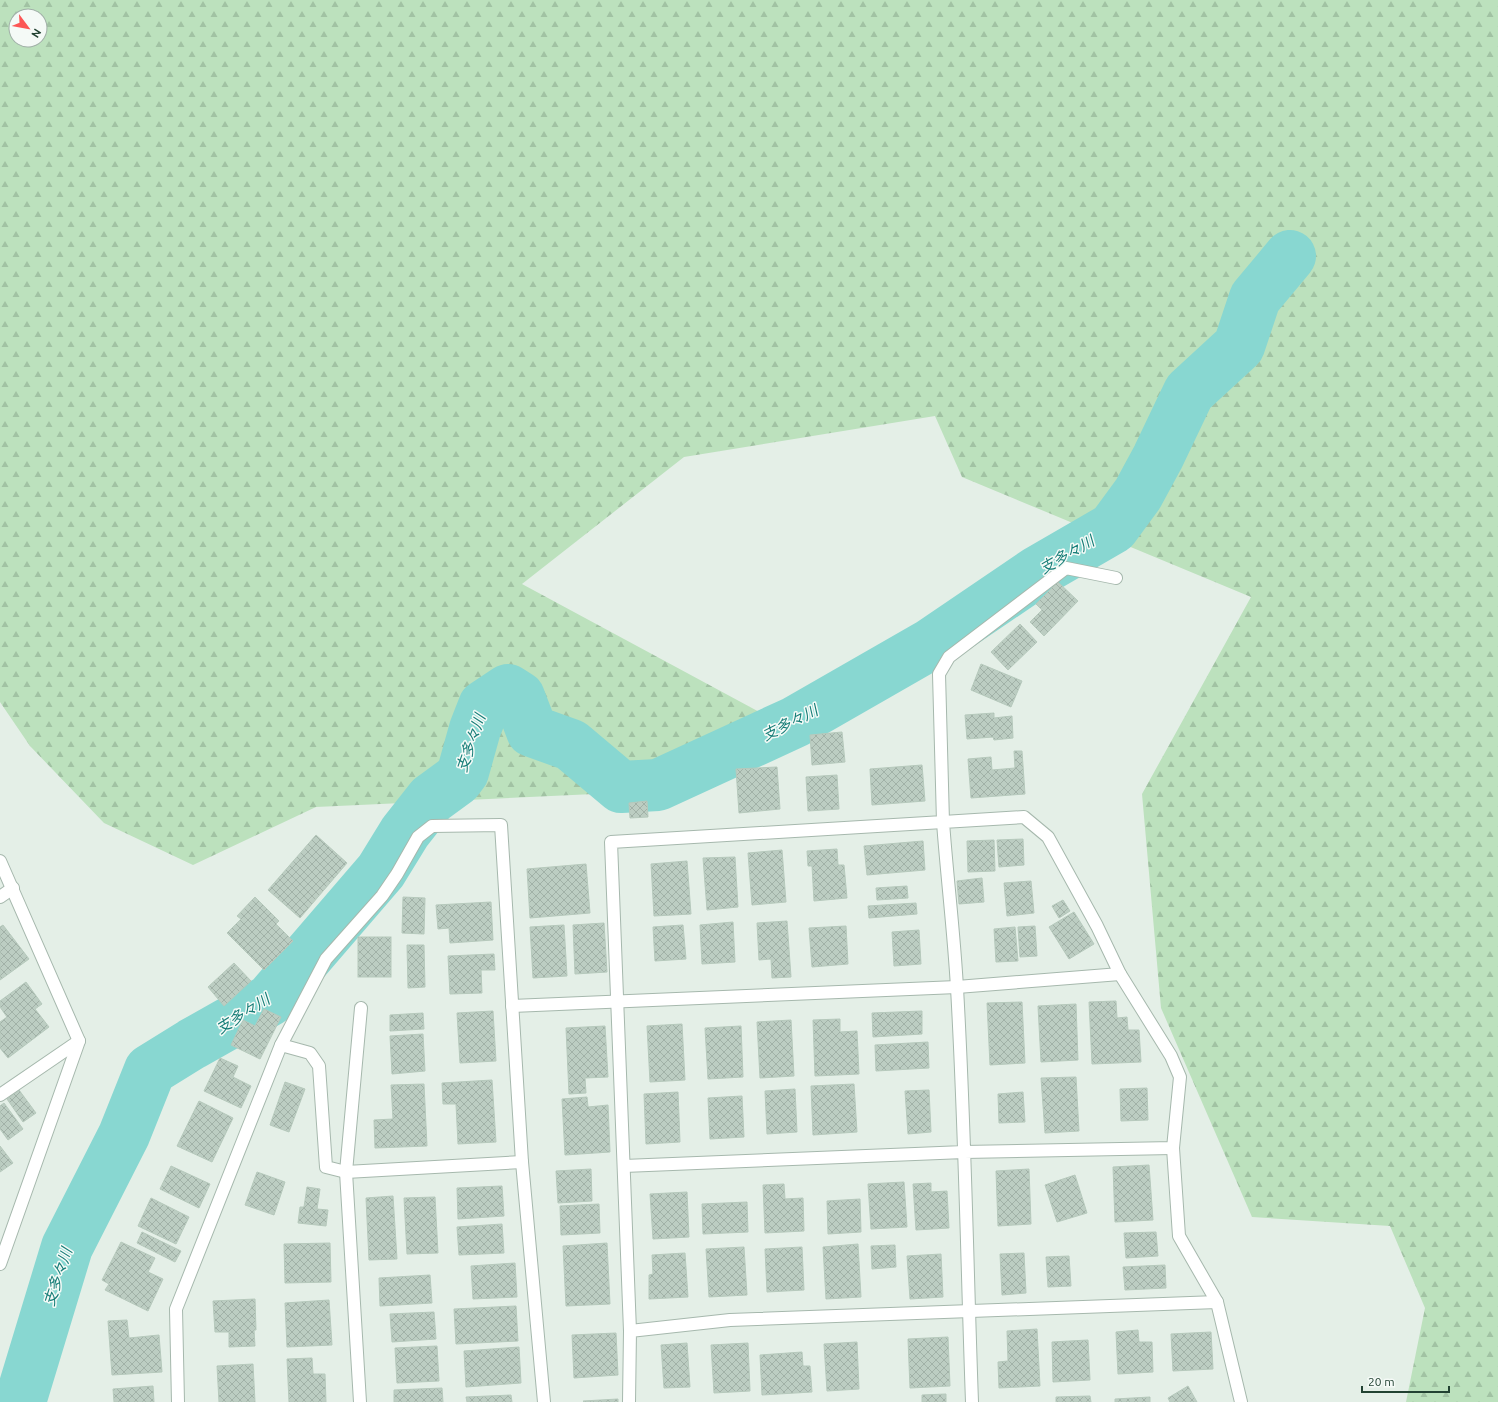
<svg xmlns="http://www.w3.org/2000/svg" width="1498" height="1402" font-family="Ubuntu,'Noto Sans JP',sans-serif">
<defs>
<pattern id="forest-firs" width="22" height="20" patternUnits="userSpaceOnUse"><rect width="22" height="20" fill="#bce1bd"/><path d="M5 1l3.5 6h-7zM16 11l3.5 6h-7z" fill="#a1c2a3"/></pattern>
<pattern id="building-cross-hatch" width="8" height="8" patternUnits="userSpaceOnUse"><rect width="8" height="8" fill="#bccdc2"/><path d="M0 0l8 8M0 8l8-8" fill="none" stroke="#a1b1a7"/></pattern>
</defs>
<rect width="100%" height="100%" fill="#e4efe7"/>
<path fill="url(#forest-firs)" fill-rule="evenodd" d="M 0,0 L 1498,0 L 1498,1402 L 1406,1402 L 1425,1308 L 1390,1226 L 1252,1217 L 1161,1008 L 1142,794 L 1251,597 L 962,477 L 935,416 L 684,457 L 522,584 L 778,722 L 594,794 L 316,807 L 193,865 L 104,823 L 30,746 L 0,702 ZM 16,16 L 40,16 L 40,40 L 16,40 Z"/>
<g fill="none" stroke-linecap="round" stroke-linejoin="round">
<polyline stroke="#88d7d1" stroke-width="52" points="20,1402 67,1247 124,1135 150,1070 192,1044 270,1000 381,871 405,832 431,799 457,780 463,772 475,729 484,706 508,690 519,697 532,731 571,745 621,787 658,785 795,722 931,644 1037,572 1113,528 1138,494 1158,457 1189,392 1239,346 1255,298 1290,256"/>
</g>
<g fill="url(#building-cross-hatch)" stroke="#b6c9bc">
<polygon points="1058,582 1078,601 1044,636 1030,622 1042,610 1036,604"/>
<polygon points="1020,624 1037,642 1008,670 991,652"/>
<polygon points="981,664 1022,681 1011,707 971,690"/>
<polygon points="994,713 994,718 1012,716 1013,738 994,740 993,737 967,739 965,715"/>
<polygon points="842,732 845,762 812,765 810,735"/>
<polygon points="1014,751 1022,751 1025,794 971,798 968,759 991,757 992,770 1015,768"/>
<polygon points="922,765 925,801 872,805 870,769"/>
<polygon points="777,767 780,809 739,813 736,769"/>
<polygon points="837,775 839,809 808,811 806,777"/>
<polygon points="647,801 648,817 630,818 629,803"/>
<polygon points="316,835 347,863 300,918 268,890"/>
<polygon points="1023,839 1024,865 999,867 997,840"/>
<polygon points="994,840 995,871 968,872 967,841"/>
<polygon points="923,841 925,870 867,875 864,846"/>
<polygon points="837,849 838,865 844,865 847,898 814,901 812,866 808,866 807,851"/>
<polygon points="782,850 786,902 752,905 748,853"/>
<polygon points="735,857 738,907 707,910 703,858"/>
<polygon points="687,861 691,914 654,916 651,864"/>
<polygon points="586,864 590,913 530,918 527,869"/>
<polygon points="982,878 984,902 959,904 957,881"/>
<polygon points="1031,881 1034,913 1007,916 1004,883"/>
<polygon points="907,886 908,898 877,900 876,888"/>
<polygon points="255,897 279,921 276,924 293,941 264,970 227,933 241,919 237,916"/>
<polygon points="403,897 425,898 424,934 402,933"/>
<polygon points="1063,900 1070,911 1059,918 1052,906"/>
<polygon points="491,902 493,940 450,943 449,928 438,929 436,905"/>
<polygon points="916,903 917,914 869,918 868,906"/>
<polygon points="1074,912 1094,944 1069,959 1049,927"/>
<polygon points="787,921 791,977 772,978 771,959 759,960 757,923"/>
<polygon points="733,922 735,962 702,964 700,925"/>
<polygon points="604,923 607,972 575,974 573,925"/>
<polygon points="3,925 29,959 0,980 0,927"/>
<polygon points="564,925 567,976 533,978 530,927"/>
<polygon points="683,925 686,959 655,961 653,927"/>
<polygon points="846,926 848,964 812,967 809,928"/>
<polygon points="1035,926 1037,956 1020,957 1018,927"/>
<polygon points="1015,927 1018,961 996,962 994,929"/>
<polygon points="919,930 921,964 894,966 892,932"/>
<rect x="358" y="937" width="33" height="40"/>
<polygon points="407,945 424,945 425,987 408,988"/>
<polygon points="494,954 495,970 481,970 482,993 450,994 448,956"/>
<polygon points="234,963 251,981 224,1006 208,987"/>
<polygon points="26,982 42,1004 35,1009 49,1027 8,1058 0,1048 0,1022 7,1017 0,1007 0,1001"/>
<polygon points="1116,1001 1117,1018 1127,1017 1128,1030 1139,1030 1141,1062 1092,1064 1089,1002"/>
<polygon points="1022,1002 1025,1063 990,1065 987,1003"/>
<polygon points="1076,1004 1078,1060 1041,1062 1038,1006"/>
<polygon points="264,1009 281,1017 260,1059 231,1045 243,1020 255,1026"/>
<polygon points="493,1011 496,1061 460,1063 457,1013"/>
<polygon points="922,1011 922,1034 873,1037 872,1013"/>
<polygon points="423,1013 424,1029 390,1031 390,1015"/>
<polygon points="840,1019 840,1032 857,1031 859,1074 815,1076 813,1020"/>
<polygon points="791,1020 794,1076 760,1078 757,1022"/>
<polygon points="682,1024 685,1080 650,1082 647,1026"/>
<polygon points="605,1026 608,1077 585,1078 586,1093 569,1094 566,1028"/>
<polygon points="741,1026 743,1077 708,1079 705,1028"/>
<polygon points="423,1034 425,1071 392,1074 390,1036"/>
<polygon points="928,1042 929,1068 876,1071 875,1045"/>
<polygon points="220,1058 238,1066 233,1077 251,1086 241,1108 204,1091"/>
<polygon points="1076,1077 1079,1131 1045,1133 1041,1078"/>
<polygon points="492,1080 496,1142 458,1144 456,1104 443,1104 442,1083"/>
<polygon points="285,1082 305,1089 289,1132 270,1125"/>
<polygon points="424,1084 427,1146 375,1148 374,1120 393,1119 391,1085"/>
<polygon points="854,1084 857,1132 813,1135 811,1086"/>
<polygon points="1147,1088 1148,1120 1121,1121 1120,1089"/>
<polygon points="795,1089 797,1132 767,1134 765,1091"/>
<polygon points="19,1090 36,1113 23,1122 7,1099"/>
<polygon points="929,1090 931,1132 908,1134 905,1091"/>
<polygon points="678,1092 680,1142 646,1144 644,1094"/>
<polygon points="1023,1092 1025,1122 999,1123 998,1094"/>
<polygon points="742,1096 744,1137 710,1139 708,1098"/>
<polygon points="587,1097 588,1107 608,1105 610,1152 565,1155 562,1099"/>
<polygon points="199,1101 233,1118 212,1162 177,1146"/>
<polygon points="4,1103 23,1129 8,1140 0,1129 0,1106"/>
<polygon points="0,1146 13,1163 0,1172"/>
<polygon points="1149,1165 1153,1220 1115,1222 1113,1167"/>
<polygon points="171,1166 210,1184 199,1208 160,1189"/>
<polygon points="591,1169 592,1201 558,1203 556,1171"/>
<polygon points="1029,1169 1031,1224 998,1226 996,1171"/>
<polygon points="257,1172 285,1182 274,1215 245,1205"/>
<polygon points="1075,1175 1087,1213 1057,1222 1045,1185"/>
<polygon points="904,1182 907,1227 871,1229 868,1184"/>
<polygon points="931,1183 931,1192 947,1191 949,1228 916,1230 913,1184"/>
<polygon points="784,1184 785,1199 803,1198 804,1231 765,1233 763,1185"/>
<polygon points="502,1186 504,1216 458,1219 457,1188"/>
<polygon points="307,1187 320,1189 317,1209 328,1210 326,1226 298,1223 300,1207 304,1207"/>
<polygon points="687,1192 689,1237 653,1239 650,1194"/>
<polygon points="393,1196 397,1259 369,1260 366,1198"/>
<polygon points="435,1197 438,1253 407,1254 404,1198"/>
<polygon points="151,1198 189,1217 176,1244 138,1226"/>
<polygon points="860,1199 861,1232 828,1234 827,1201"/>
<polygon points="747,1202 748,1232 703,1234 702,1204"/>
<polygon points="599,1204 600,1233 561,1235 560,1206"/>
<polygon points="502,1224 504,1253 459,1255 457,1227"/>
<polygon points="142,1232 181,1251 175,1262 137,1243"/>
<polygon points="1156,1232 1158,1256 1126,1258 1124,1233"/>
<polygon points="121,1242 155,1258 148,1272 163,1279 148,1311 105,1290 109,1284 102,1280"/>
<polygon points="330,1243 331,1282 285,1283 284,1244"/>
<polygon points="607,1243 610,1304 566,1306 563,1246"/>
<polygon points="858,1244 861,1297 826,1299 823,1247"/>
<polygon points="895,1245 896,1267 872,1269 871,1246"/>
<polygon points="744,1247 747,1295 709,1297 706,1249"/>
<polygon points="802,1247 804,1290 767,1292 765,1249"/>
<polygon points="685,1253 688,1297 649,1299 649,1275 653,1274 652,1255"/>
<polygon points="1024,1253 1026,1293 1002,1295 1000,1254"/>
<polygon points="941,1254 943,1297 910,1299 907,1256"/>
<polygon points="1069,1256 1071,1286 1048,1287 1046,1257"/>
<polygon points="515,1263 517,1297 473,1299 471,1266"/>
<polygon points="1165,1265 1166,1288 1125,1290 1123,1267"/>
<polygon points="430,1275 432,1303 380,1306 379,1278"/>
<polygon points="255,1299 256,1330 254,1330 255,1346 229,1347 229,1332 215,1332 213,1301"/>
<polygon points="329,1300 332,1345 287,1347 285,1303"/>
<polygon points="516,1306 518,1341 456,1344 454,1309"/>
<polygon points="434,1312 436,1339 392,1342 390,1314"/>
<polygon points="127,1320 129,1338 159,1335 162,1372 112,1375 108,1321"/>
<polygon points="1037,1329 1040,1386 999,1388 998,1362 1008,1361 1007,1331"/>
<polygon points="1138,1330 1139,1342 1152,1342 1153,1372 1118,1374 1116,1332"/>
<polygon points="1211,1332 1213,1369 1173,1371 1171,1334"/>
<polygon points="616,1333 618,1375 574,1378 572,1335"/>
<polygon points="948,1337 950,1386 910,1388 908,1339"/>
<polygon points="1088,1340 1090,1380 1053,1382 1052,1342"/>
<polygon points="857,1342 859,1389 827,1391 824,1344"/>
<polygon points="687,1343 690,1387 664,1388 661,1345"/>
<polygon points="748,1343 750,1391 714,1393 711,1345"/>
<polygon points="437,1346 439,1381 397,1383 395,1348"/>
<polygon points="519,1347 521,1383 466,1387 464,1351"/>
<polygon points="802,1352 803,1366 810,1366 812,1392 762,1395 760,1355"/>
<polygon points="312,1358 313,1374 325,1374 326,1402 289,1402 287,1359"/>
<polygon points="253,1364 255,1402 219,1402 217,1366"/>
<polygon points="153,1386 154,1402 114,1402 113,1389"/>
<polygon points="1188,1386 1197,1402 1170,1402 1168,1398"/>
<polygon points="442,1388 443,1402 394,1402 394,1390"/>
<polygon points="946,1394 946,1402 922,1402 922,1395"/>
<polygon points="511,1395 512,1402 467,1402 466,1397"/>
<polygon points="1090,1396 1091,1402 1056,1402 1056,1397"/>
<polygon points="1150,1397 1150,1402 1115,1402 1115,1399"/>
<polygon points="618,1399 618,1402 584,1402 583,1401"/>
</g>
<g fill="none" stroke-linecap="round" stroke-linejoin="round">
<defs>
<g id="street">
<polyline points="0,861 79,1041 0,1264"/>
<polyline points="0,897 13,888"/>
<polyline points="512,1006 957,987 1120,974"/>
<polyline points="281,1045 310,1053 319,1066 326,1167 346,1172 522,1162"/>
<polyline points="0,1095 79,1041"/>
<polyline points="1173,1148 1179,1236 1217,1302"/>
<path d="M 624,1166 L 964,1152 L 1173,1148 L 1180,1077 L 1171,1056 L 1120,974 L 1097,926 L 1048,837 L 1024,817 L 943,822 C 947,877 954,933 957,988 C 965,1126 967,1264 972,1402"/>
<polyline points="630,1331 611,842 943,822 939,674 949,657 1066,568 1116,578"/>
<polyline points="178,1402 176,1309 281,1045 326,959 382,896 397,874 418,837 432,826 501,825 522,1162 544,1402"/>
<polyline points="360,1402 346,1172 361,1008"/>
<polyline points="629,1402 630,1331 730,1320 1217,1302 1241,1402"/>
</g>
</defs>
<use href="#street" stroke="#a6b8ad" stroke-width="14"/>
<use href="#street" stroke="#fff" stroke-width="12"/>
</g>
<g text-anchor="middle" stroke-width="3" stroke-linejoin="round" paint-order="stroke">
<g font-size="15" font-style="italic" fill="#167d77" stroke="#f5faf7">
<text transform="translate(1067 555) rotate(-30)" y="5">支多々川</text>
<text transform="translate(790 723) rotate(-27)" y="5">支多々川</text>
<text transform="translate(471 743) rotate(-71)" y="5">支多々川</text>
<text transform="translate(243 1014) rotate(-32)" y="5">支多々川</text>
<text transform="translate(58 1277) rotate(-72)" y="5">支多々川</text>
</g>
</g>
<g transform="translate(28 28) rotate(122)"><circle r="19" fill="#f5faf7" stroke="#a1b0a8"/>
<path d="M0-3L7 15L0 10L-7 15Z" fill="#fc5655"/>
<text y="-6" font-size="11" font-weight="bold" text-anchor="middle" fill="#224232">N</text>
</g>
<path d="M1362 1386v6h87v-6" fill="none" stroke="#224232" stroke-width="2"/>
<text x="1368" y="1386" font-size="12" fill="#224232" stroke="#f5faf7" stroke-width="3" paint-order="stroke">20 m</text>
</svg>
